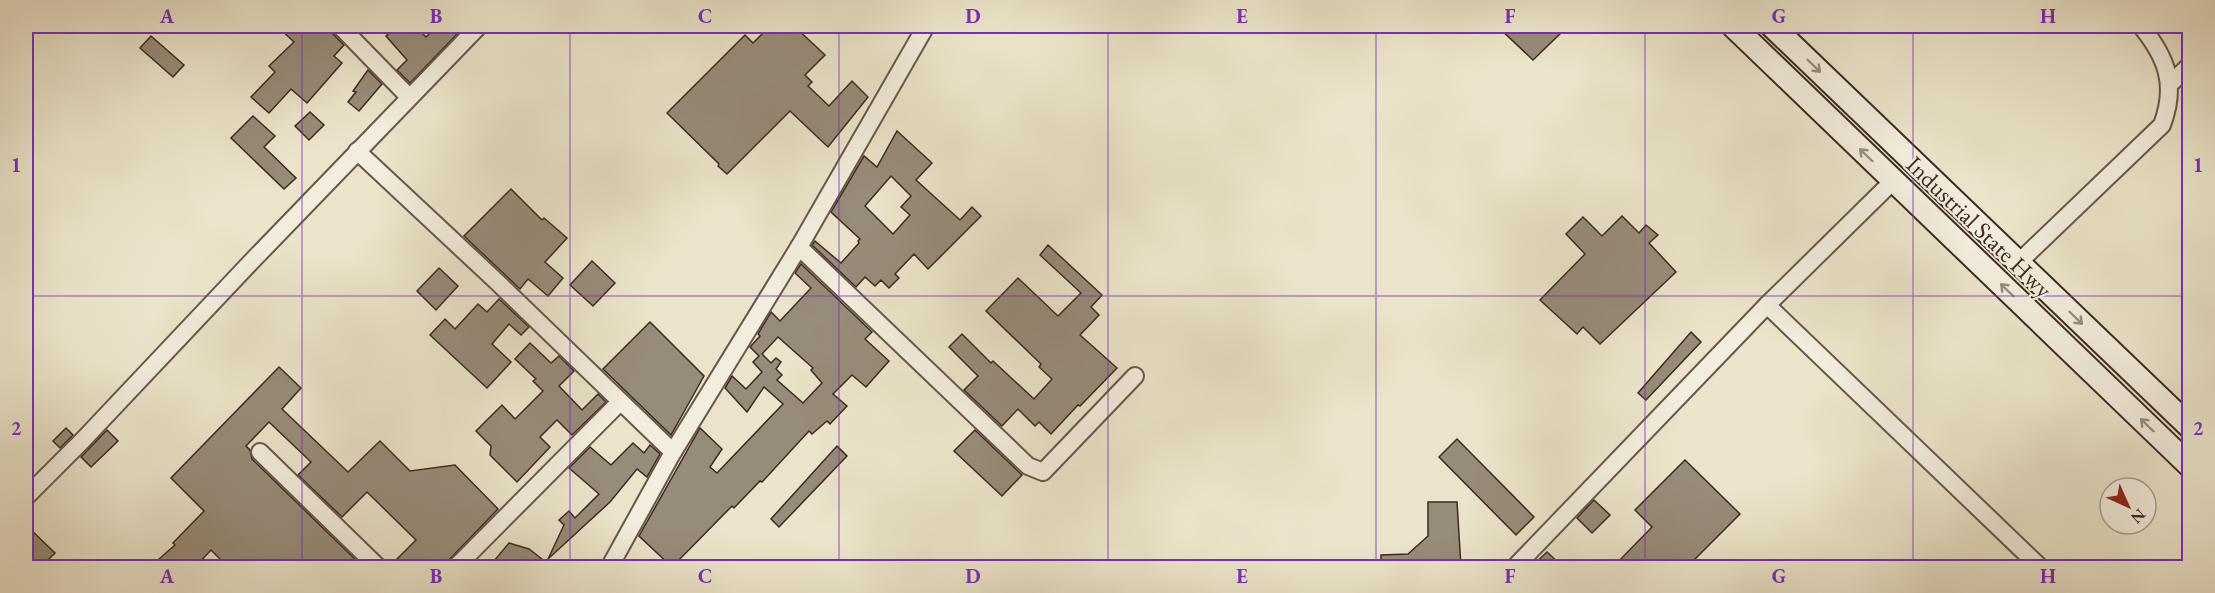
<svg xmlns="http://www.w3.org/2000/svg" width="2215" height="593" font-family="'EB Garamond',serif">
<rect width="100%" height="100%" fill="#ebe4ca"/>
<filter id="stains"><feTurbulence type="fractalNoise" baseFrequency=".00333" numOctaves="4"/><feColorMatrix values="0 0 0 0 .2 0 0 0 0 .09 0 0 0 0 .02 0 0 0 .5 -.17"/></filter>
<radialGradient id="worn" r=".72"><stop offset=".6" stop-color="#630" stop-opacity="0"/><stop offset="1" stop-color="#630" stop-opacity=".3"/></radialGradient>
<g fill="#978b79" stroke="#3d2a22" stroke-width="1.5" fill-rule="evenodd">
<polygon points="277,26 330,26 332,33 344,45 334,56 342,63 307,103 291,89 269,113 251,97 275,72 269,66 294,42"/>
<polygon points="397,26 415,26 426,37 437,26 452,26 459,32 410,83 397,70 407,60 386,36"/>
<polygon points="770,26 794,26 825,55 805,75 812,82 808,86 829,106 852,81 868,97 828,147 790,111 727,174 718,166 719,164 667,113 745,35 753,43"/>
<polygon points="1497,26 1554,26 1561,33 1533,60"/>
<polygon points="151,36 184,65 173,77 140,48"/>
<polygon points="368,70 382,84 359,111 348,102 356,92 353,91"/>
<polygon points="310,112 324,125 309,140 295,126"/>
<polygon points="253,116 275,136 264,147 296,178 284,189 231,138"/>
<path d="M 897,131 L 932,163 L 916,180 L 960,220 L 972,207 L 981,216 L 928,269 L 914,254 L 895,274 L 899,278 L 889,288 L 881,280 L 875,286 L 865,277 L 856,287 L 812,245 L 815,241 L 841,263 L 859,243 L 858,241 L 860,239 L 831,212 L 864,156 L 877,167 ZM 891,176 L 911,196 L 901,207 L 910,215 L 893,234 L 865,206 Z"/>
<polygon points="511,189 542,220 544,218 567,238 545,262 563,278 548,296 528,279 520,289 464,236"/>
<polygon points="1622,216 1639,233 1646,225 1658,235 1649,243 1676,272 1600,344 1583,327 1577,334 1540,300 1585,254 1566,234 1583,217 1602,236"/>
<polygon points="1048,245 1102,295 1091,307 1099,315 1080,335 1117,368 1080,406 1078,405 1051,434 1039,422 1035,426 1018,409 1002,426 964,390 978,376 949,347 962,334 991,363 993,361 1034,399 1052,379 1039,367 1041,364 986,311 1018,278 1058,316 1081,293 1040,255"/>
<polygon points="592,261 615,283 593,306 570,285"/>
<path d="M 801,264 L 872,332 L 865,339 L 889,361 L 866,387 L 852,375 L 833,394 L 847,406 L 830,424 L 827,421 L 812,434 L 809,431 L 762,482 L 760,481 L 734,508 L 732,506 L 672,567 L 639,536 L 700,428 L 722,449 L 710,467 L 717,473 L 783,404 L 764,387 L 747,412 L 725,388 L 732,376 L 746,389 L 762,372 L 753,362 L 759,356 L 750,347 L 760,336 L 758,334 L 771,312 L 780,321 L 811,288 L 795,273 ZM 778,337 L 813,368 L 811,370 L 822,383 L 803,403 L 777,380 L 782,375 L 776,369 L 781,362 L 776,358 L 771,363 L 762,354 Z"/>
<polygon points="439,268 458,286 436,310 417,291"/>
<polygon points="499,299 529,327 521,335 509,324 492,344 511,362 487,388 430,335 445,319 455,329 478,304 487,312"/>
<polygon points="650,322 704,376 671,435 603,369"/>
<polygon points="1691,332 1701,342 1646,400 1638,393"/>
<polygon points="530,343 551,363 559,356 574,371 559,386 582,410 598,394 606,402 572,435 557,420 540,437 550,447 517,482 490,455 491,446 476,431 502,405 515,419 543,391 533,381 536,379 515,359"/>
<polygon points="279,367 301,388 282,409 348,472 380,441 410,471 455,465 498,509 448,561 445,567 389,567 416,540 367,492 342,517 298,475 311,462 269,422 246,446 250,450 252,459 363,567 228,567 211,550 195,567 150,567 175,545 173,543 204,511 171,478"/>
<polygon points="66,428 73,435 60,448 53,441"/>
<polygon points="107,430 118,441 91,467 81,457"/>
<polygon points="975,430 1022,475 1002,496 954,451"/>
<polygon points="1457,439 1534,517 1516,535 1439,457"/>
<polygon points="633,443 644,453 650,445 660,454 647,477 637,469 610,502 548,559 564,525 559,520 569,511 575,518 599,494 569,468 590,447 611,465"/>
<polygon points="837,446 847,456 779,527 771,519"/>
<polygon points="1685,460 1740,514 1687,567 1613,567 1652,527 1635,510"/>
<polygon points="1594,500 1610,515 1592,533 1577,518"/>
<polygon points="1428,502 1457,502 1461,567 1381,567 1381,555 1408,554 1428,536"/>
<polygon points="26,525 55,553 41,567 26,567"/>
<polygon points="509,543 529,549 552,567 500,567 493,562"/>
<polygon points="1547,552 1563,567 1531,567"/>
</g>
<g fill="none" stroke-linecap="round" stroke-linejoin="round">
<defs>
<g id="street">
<polyline points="340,26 409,97"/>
<polyline points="2169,85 2190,65"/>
<polyline points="357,151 494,279 673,452"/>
<polyline points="799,247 1028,466 1043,472 1135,376"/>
<path d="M 2018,263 L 2162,125 C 2177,85 2167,58 2141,26"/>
<polyline points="1767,305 2041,568"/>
<polyline points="260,452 379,568"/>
<polyline points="26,497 81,442 251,262 479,26"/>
<polyline points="455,568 620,402"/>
<polyline points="609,568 673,452 799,247 926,26"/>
<polyline points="1514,568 1767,305 1893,181"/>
</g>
<g id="secondary">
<polyline points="1733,26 2190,466"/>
<polyline points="1772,26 2190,427"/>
</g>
</defs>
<use href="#street" stroke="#68584c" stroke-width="20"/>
<use href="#secondary" stroke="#3d2a22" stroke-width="26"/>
<use href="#street" stroke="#f2eddd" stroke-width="16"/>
<use href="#secondary" stroke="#f2eddd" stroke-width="22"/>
</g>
<defs><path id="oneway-shaft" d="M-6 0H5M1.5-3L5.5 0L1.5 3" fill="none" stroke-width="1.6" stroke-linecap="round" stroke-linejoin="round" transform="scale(1.5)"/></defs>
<g stroke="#988c80">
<use href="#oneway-shaft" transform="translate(1814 66) rotate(44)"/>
<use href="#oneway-shaft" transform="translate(1866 155) rotate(-136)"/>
<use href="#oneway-shaft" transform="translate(2007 290) rotate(-136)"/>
<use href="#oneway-shaft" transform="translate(2076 318) rotate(44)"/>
<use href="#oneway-shaft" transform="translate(2147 425) rotate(-136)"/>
</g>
<path fill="none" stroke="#7b2cbf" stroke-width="1.5" stroke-opacity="0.55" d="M 302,26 L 302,568M 570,26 L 570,568M 839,26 L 839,568M 1108,26 L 1108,568M 1376,26 L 1376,568M 1645,26 L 1645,568M 1913,26 L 1913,568M 26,296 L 2190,296"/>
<g text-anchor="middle" stroke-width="4.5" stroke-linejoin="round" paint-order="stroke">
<g font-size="24" fill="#3d2a22" stroke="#f2eddd">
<text transform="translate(1979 227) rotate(44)" y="8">Industrial State Hwy</text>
</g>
</g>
<rect width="2215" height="593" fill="none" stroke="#ebe4ca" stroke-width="66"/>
<g transform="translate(2128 506) rotate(135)"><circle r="28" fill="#f2eddd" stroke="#aa9f92" stroke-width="1.5"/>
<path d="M0-4.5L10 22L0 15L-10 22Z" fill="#8f2418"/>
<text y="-9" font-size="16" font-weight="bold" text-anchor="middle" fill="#3d2a22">N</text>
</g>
<rect x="33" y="33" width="2149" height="527" fill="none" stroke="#7b2cbf" stroke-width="2"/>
<g font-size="20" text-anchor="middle" font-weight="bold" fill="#7b2cbf">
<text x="167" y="23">A</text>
<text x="436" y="23">B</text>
<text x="705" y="23">C</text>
<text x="973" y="23">D</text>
<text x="1242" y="23">E</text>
<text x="1510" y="23">F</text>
<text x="1779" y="23">G</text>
<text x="2048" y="23">H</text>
<text x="16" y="172">1</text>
<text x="2198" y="172">1</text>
<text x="16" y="435">2</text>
<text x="2198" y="435">2</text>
<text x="167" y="583">A</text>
<text x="436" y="583">B</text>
<text x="705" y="583">C</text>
<text x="973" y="583">D</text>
<text x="1242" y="583">E</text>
<text x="1510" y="583">F</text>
<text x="1779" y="583">G</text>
<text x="2048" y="583">H</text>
</g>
<rect width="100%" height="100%" filter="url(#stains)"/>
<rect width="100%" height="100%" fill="url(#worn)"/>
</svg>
